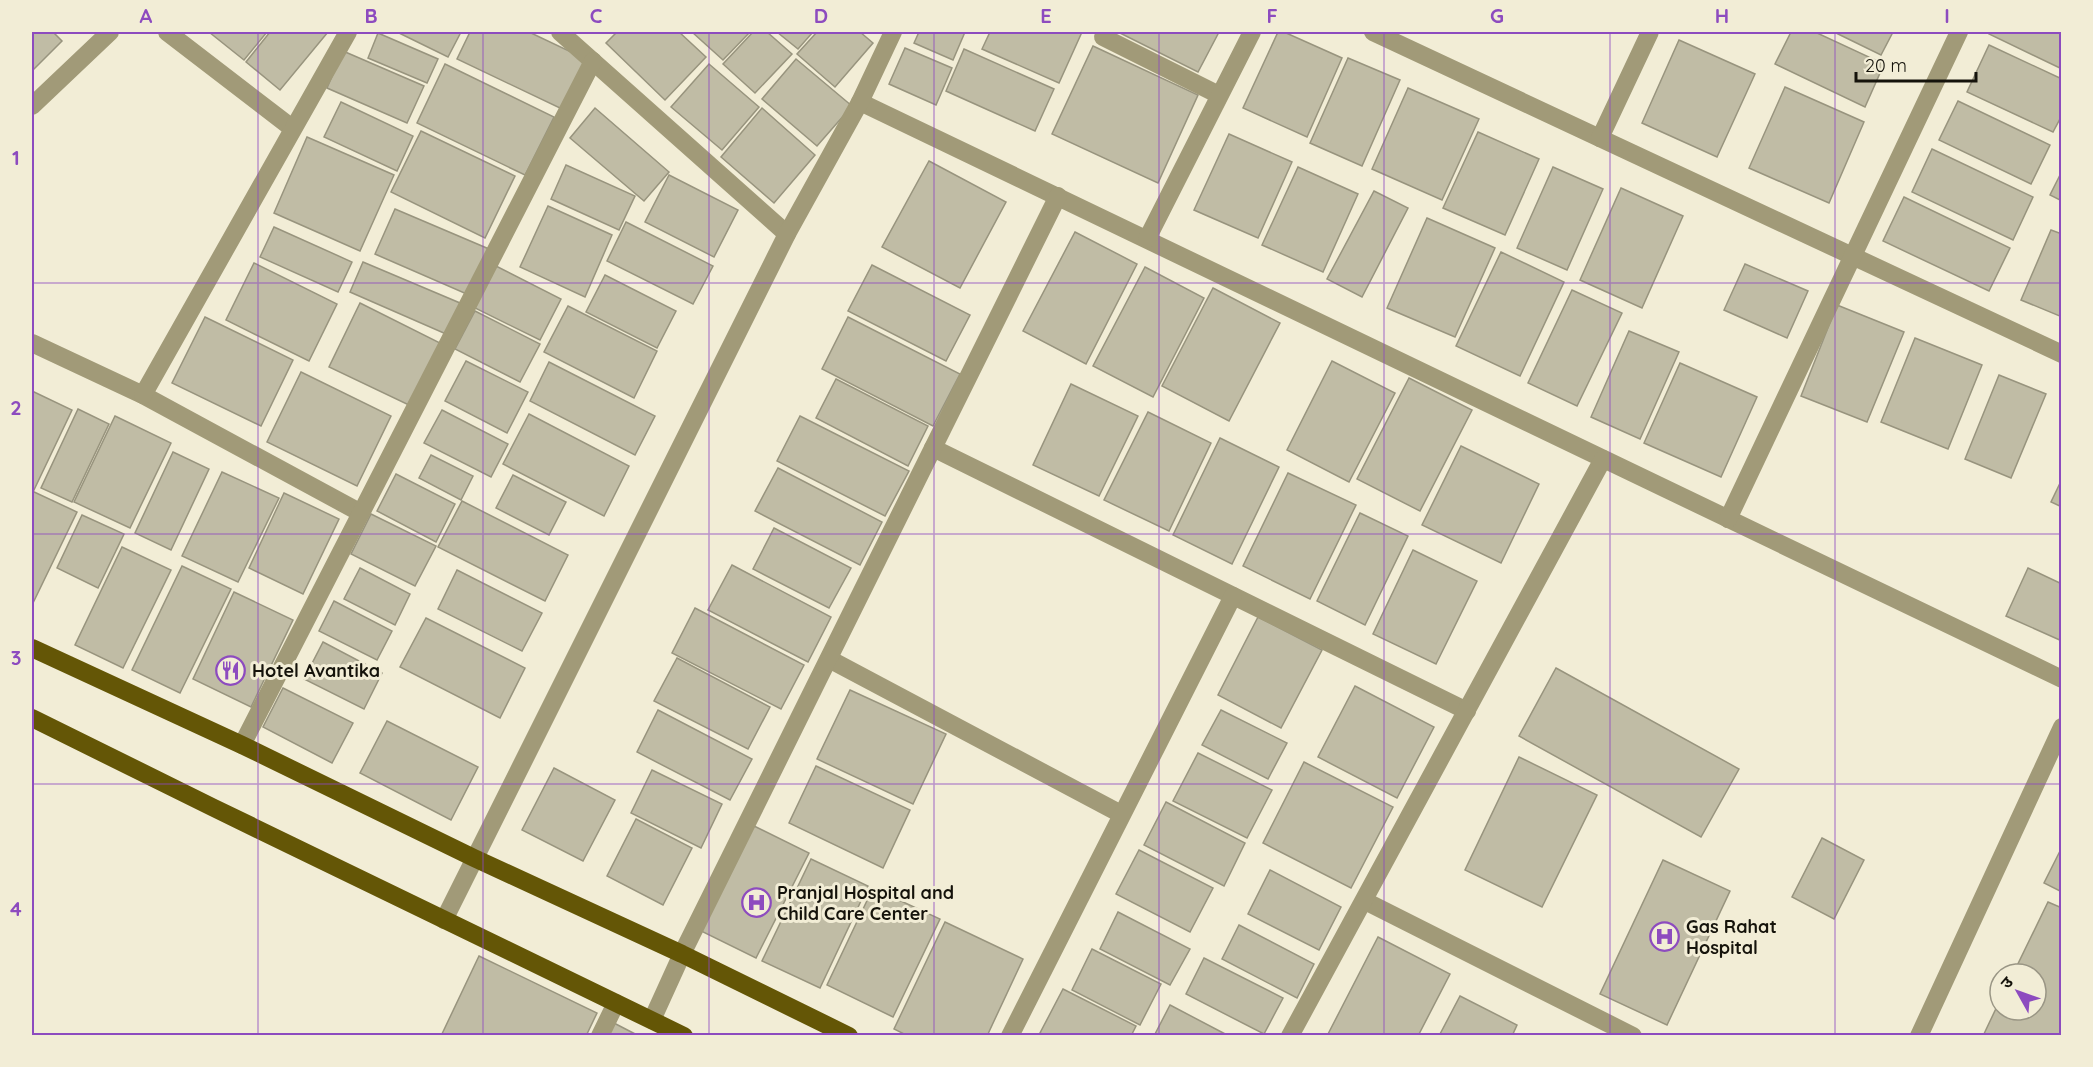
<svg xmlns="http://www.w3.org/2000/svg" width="2093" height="1067" font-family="Quicksand,'Noto Sans Devanagari',sans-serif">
<rect width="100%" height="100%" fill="#f2edd6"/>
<g fill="#c0bca5" stroke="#98947e" stroke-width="1.5">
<polygon points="32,32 53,32 62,41 32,71"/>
<polygon points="209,32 267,32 244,60"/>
<polygon points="270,32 328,32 280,90 246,62"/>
<polygon points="397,32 461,32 448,57"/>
<polygon points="470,32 529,32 586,59 562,109 457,59"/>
<polygon points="617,32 679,32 706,57 665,100 606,43"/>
<polygon points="692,32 750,32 723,60"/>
<polygon points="753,32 767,32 792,54 755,93 723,64"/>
<polygon points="777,32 813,32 798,49"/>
<polygon points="817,32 860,32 873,43 835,87 797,54"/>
<polygon points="919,32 965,32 953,60 914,43"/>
<polygon points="990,32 1082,32 1059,83 982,49"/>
<polygon points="1118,32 1219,32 1198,72"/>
<polygon points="1278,32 1284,32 1342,58 1307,137 1243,108"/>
<polygon points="1791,32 1815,32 1884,64 1865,107 1775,64"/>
<polygon points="1834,32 1893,32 1881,55"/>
<polygon points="1990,32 2062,32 2062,69 1989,34"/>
<polygon points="378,33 438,59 427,83 368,58"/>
<polygon points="1679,40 1755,74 1717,157 1642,123"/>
<polygon points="1989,45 2062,79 2062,115 2053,132 1967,92"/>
<polygon points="1093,46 1198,95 1158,183 1052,134"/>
<polygon points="905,48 952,68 936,105 889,84"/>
<polygon points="964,49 1054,89 1035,131 946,91"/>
<polygon points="343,51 424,86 407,123 327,88"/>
<polygon points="1348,58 1400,80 1362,166 1310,143"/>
<polygon points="796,59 852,106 817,146 762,99"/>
<polygon points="445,64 554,117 525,175 417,123"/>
<polygon points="709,64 759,107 722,150 671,107"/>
<polygon points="1785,87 1864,122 1829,203 1749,168"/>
<polygon points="1408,88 1479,119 1442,200 1372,169"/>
<polygon points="1958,101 2050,145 2031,184 1939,140"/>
<polygon points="341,102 413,136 397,171 324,137"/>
<polygon points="595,108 669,172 644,201 570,138"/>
<polygon points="762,108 815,155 774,203 721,157"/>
<polygon points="421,131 515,176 485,238 391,192"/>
<polygon points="1478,132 1539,159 1505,235 1443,208"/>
<polygon points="1229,134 1292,162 1258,238 1194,210"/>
<polygon points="307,137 394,175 360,251 274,213"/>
<polygon points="1932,149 2033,197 2013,240 1912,192"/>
<polygon points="929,161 1006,202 960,288 882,247"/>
<polygon points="566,165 635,196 619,230 551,199"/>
<polygon points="1298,167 1358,194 1323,272 1262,245"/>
<polygon points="1553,167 1603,189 1567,270 1517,248"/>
<polygon points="2062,171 2062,201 2050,195"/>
<polygon points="669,175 738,210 714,257 645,222"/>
<polygon points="1621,188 1683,216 1642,308 1580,280"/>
<polygon points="1374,191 1408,208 1362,297 1327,279"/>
<polygon points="1904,197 2010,248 1989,291 1883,241"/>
<polygon points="548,206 612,235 585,297 520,267"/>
<polygon points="395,209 489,249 469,295 375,254"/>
<polygon points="1427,218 1495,248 1455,337 1387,308"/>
<polygon points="626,222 713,266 693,304 607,261"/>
<polygon points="274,227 352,262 338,292 260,257"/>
<polygon points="2051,230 2062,234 2062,317 2021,300"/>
<polygon points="1075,232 1137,264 1086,364 1023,331"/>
<polygon points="1501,252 1564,282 1520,376 1456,346"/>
<polygon points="363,262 460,303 446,334 350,292"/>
<polygon points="254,263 337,304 309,361 226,320"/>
<polygon points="492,264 561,299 540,340 471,306"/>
<polygon points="1745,264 1808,291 1787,338 1724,310"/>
<polygon points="872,265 970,315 946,361 848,311"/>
<polygon points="1145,267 1204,298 1153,397 1093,366"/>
<polygon points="605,275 676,311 657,348 586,312"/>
<polygon points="1213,288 1280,323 1229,421 1162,386"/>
<polygon points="1572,290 1622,313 1577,406 1528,383"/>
<polygon points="360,303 442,344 411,406 329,367"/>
<polygon points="1837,305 1904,332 1867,422 1801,396"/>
<polygon points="568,306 657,351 634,398 544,352"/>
<polygon points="475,311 540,344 520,382 455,349"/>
<polygon points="205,317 293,360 261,426 172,383"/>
<polygon points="848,317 960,374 933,426 822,369"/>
<polygon points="1629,331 1679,352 1640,439 1591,417"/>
<polygon points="1915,338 1982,365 1948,449 1881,422"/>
<polygon points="466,361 528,392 507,433 445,401"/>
<polygon points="1332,361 1395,393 1349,482 1287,450"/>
<polygon points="549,362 655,416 635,455 530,401"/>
<polygon points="1680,363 1757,397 1721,477 1644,443"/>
<polygon points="301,372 391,416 357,486 267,442"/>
<polygon points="1999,375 2046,394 2011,478 1965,459"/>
<polygon points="1409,378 1472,410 1420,511 1357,479"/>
<polygon points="836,379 928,426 908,466 816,418"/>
<polygon points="1071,384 1138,416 1099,496 1033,465"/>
<polygon points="32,391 72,410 33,492 32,491"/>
<polygon points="78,409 109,424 72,502 41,488"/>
<polygon points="442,410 508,444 491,477 424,443"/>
<polygon points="1148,412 1211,443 1169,531 1104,500"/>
<polygon points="529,414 629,466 604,516 503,464"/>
<polygon points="115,416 171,443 130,528 74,502"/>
<polygon points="800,416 909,471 885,516 777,461"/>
<polygon points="1220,438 1279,467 1232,564 1173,535"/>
<polygon points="1461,446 1539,484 1501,563 1422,525"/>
<polygon points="173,452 209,469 171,550 135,533"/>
<polygon points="431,455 473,476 461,500 419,478"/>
<polygon points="778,468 882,522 860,565 755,511"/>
<polygon points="222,472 279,498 238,582 182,556"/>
<polygon points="1288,473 1356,505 1310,599 1243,566"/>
<polygon points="396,474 455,504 436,542 377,511"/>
<polygon points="513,475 566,502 549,535 496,508"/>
<polygon points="2062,479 2062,507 2051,502"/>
<polygon points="32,491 77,512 33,603 32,602"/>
<polygon points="284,493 339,519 303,594 249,568"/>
<polygon points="462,501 568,555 545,601 438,547"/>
<polygon points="1360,513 1408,536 1365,625 1317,601"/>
<polygon points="371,514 436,546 415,586 351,554"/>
<polygon points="82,515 124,534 98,588 57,568"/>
<polygon points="774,528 851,568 829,608 753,569"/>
<polygon points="122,547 171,570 123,668 75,645"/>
<polygon points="1413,550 1477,581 1436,664 1373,634"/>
<polygon points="732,565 831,617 808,662 708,610"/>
<polygon points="182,566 231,589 180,693 132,670"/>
<polygon points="360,568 410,594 395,625 344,599"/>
<polygon points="2028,568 2062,584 2062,641 2006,616"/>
<polygon points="457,570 542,613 522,651 438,609"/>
<polygon points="234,592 293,620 251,707 193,679"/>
<polygon points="334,601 392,631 377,660 319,631"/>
<polygon points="695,608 804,665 781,709 672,653"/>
<polygon points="1258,617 1322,650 1281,728 1218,695"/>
<polygon points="426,618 525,668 500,718 400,667"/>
<polygon points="323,642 382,673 364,709 304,679"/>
<polygon points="677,658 770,707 748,749 654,701"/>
<polygon points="1556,668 1739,769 1701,837 1519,736"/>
<polygon points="1355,686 1434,727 1397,798 1318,757"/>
<polygon points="283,688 353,723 332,763 263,727"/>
<polygon points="850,690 946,734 913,804 817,759"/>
<polygon points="658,710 752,759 730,800 637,752"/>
<polygon points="1221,710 1287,743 1268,779 1202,745"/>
<polygon points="387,721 478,767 451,820 360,773"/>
<polygon points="1198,753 1272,790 1247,838 1173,801"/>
<polygon points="1519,757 1597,795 1542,907 1465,870"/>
<polygon points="1304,762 1393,807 1351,888 1263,843"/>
<polygon points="816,766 910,810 883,868 789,823"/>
<polygon points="554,768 615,800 583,861 522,830"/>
<polygon points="652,770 722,804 701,848 631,813"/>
<polygon points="1166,802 1245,843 1224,886 1144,845"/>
<polygon points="636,819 692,848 663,905 607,876"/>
<polygon points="750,824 809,853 756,958 697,929"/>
<polygon points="1822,838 1864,860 1834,919 1792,897"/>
<polygon points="2062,847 2062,892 2044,883"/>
<polygon points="1139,850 1213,888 1190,932 1116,894"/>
<polygon points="811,859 868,886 820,988 762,961"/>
<polygon points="1663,860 1730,891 1667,1025 1600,994"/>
<polygon points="1270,870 1341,907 1319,950 1248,914"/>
<polygon points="873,888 940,919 893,1017 827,985"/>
<polygon points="2048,902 2062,908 2062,1036 1983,1036 2000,1000 2000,1010 2036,1010 2036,974 2013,974"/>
<polygon points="1118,912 1190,949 1170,985 1100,949"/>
<polygon points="945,922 1023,959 987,1036 908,1036 894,1029"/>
<polygon points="1239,925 1314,964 1297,998 1222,959"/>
<polygon points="1378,937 1450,974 1418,1036 1327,1036"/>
<polygon points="1092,949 1161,984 1140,1025 1072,990"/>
<polygon points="479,956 597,1013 586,1036 441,1036"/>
<polygon points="1204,958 1283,998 1264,1034 1186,994"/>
<polygon points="1063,989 1136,1026 1131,1036 1046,1036 1040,1033"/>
<polygon points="1460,996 1517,1025 1512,1036 1439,1036"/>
<polygon points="1170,1005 1229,1036 1154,1036"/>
<polygon points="612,1022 639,1036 605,1036"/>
</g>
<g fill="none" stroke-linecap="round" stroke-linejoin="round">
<g stroke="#a19a78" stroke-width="18">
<polyline points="167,32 292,128"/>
<polyline points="560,32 787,234"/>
<polyline points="1373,32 2062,354"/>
<polyline points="1103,37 1219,95"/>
<polyline points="860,102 2062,679"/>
<polyline points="32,106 110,32"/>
<polyline points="1600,138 1650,32"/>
<polyline points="1147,239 1252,32"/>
<polyline points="32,343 143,395 361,513"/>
<polyline points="143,395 348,32"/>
<polyline points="933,448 1467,711"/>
<polyline points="1728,519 1959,32"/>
<polyline points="829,659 1121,814"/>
<polyline points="242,745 593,61"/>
<polyline points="1365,901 1633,1036"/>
<polyline points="444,920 787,234 860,102 893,32"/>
<polyline points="652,1020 682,954 1058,196"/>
<polyline points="600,1036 616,1003"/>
<polyline points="1010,1036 1233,596"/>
<polyline points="1290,1036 1603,459"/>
<polyline points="1919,1036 2062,727"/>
</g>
<g stroke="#645606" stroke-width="18">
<polyline points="32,648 242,745 474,858 682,954 849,1036"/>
<polyline points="32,718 214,808 684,1036"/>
</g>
</g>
<path fill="none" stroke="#8d4bbf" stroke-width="1.5" stroke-opacity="0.55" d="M 258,32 L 258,1036M 483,32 L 483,1036M 709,32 L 709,1036M 934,32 L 934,1036M 1159,32 L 1159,1036M 1384,32 L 1384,1036M 1610,32 L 1610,1036M 1835,32 L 1835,1036M 32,283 L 2062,283M 32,534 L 2062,534M 32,784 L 2062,784"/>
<defs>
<symbol id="restaurant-ring" viewBox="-11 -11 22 22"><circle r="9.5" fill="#f2edd6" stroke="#8d4bbf" stroke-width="1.5"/><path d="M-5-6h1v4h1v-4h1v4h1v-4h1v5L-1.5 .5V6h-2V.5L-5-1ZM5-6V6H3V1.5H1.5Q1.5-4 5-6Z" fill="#8d4bbf"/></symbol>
<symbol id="hospital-ring" viewBox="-11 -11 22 22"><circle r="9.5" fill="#f2edd6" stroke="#8d4bbf" stroke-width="1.5"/><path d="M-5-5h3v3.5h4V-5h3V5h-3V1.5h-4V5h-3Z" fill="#8d4bbf"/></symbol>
</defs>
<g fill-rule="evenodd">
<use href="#restaurant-ring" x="214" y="654" width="33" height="33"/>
<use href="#hospital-ring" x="740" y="886" width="33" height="33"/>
<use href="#hospital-ring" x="1648" y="920" width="33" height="33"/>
</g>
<g text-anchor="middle" stroke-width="6" stroke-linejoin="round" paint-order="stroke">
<g font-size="18" font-weight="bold" fill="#15130b" stroke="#f2edd6" text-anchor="start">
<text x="252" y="677">Hotel Avantika</text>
<text x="777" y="899">Pranjal Hospital and<tspan x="777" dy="21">Child Care Center</tspan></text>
<text x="1686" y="933">Gas Rahat<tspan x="1686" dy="21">Hospital</tspan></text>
</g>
</g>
<rect width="2093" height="1067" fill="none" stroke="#f2edd6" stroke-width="66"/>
<g transform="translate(2018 992) rotate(310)"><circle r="28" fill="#f2edd6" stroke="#9a9685" stroke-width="1.5"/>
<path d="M0-4.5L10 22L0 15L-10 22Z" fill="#8d4bbf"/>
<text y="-9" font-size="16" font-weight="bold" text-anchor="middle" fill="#15130b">उ</text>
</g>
<path d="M1856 72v9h120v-9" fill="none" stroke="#15130b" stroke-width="3"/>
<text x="1865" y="72" font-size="18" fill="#15130b" stroke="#f2edd6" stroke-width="4.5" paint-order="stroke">20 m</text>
<rect x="33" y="33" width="2027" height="1001" fill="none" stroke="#8d4bbf" stroke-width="2"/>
<g font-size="20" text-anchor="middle" font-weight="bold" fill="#8d4bbf">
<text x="146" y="23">A</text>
<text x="371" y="23">B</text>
<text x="596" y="23">C</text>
<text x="821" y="23">D</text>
<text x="1046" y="23">E</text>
<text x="1272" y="23">F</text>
<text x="1497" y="23">G</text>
<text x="1722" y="23">H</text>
<text x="1947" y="23">I</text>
<text x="16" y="165">1</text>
<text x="16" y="415">2</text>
<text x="16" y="665">3</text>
<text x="16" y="916">4</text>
</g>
</svg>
